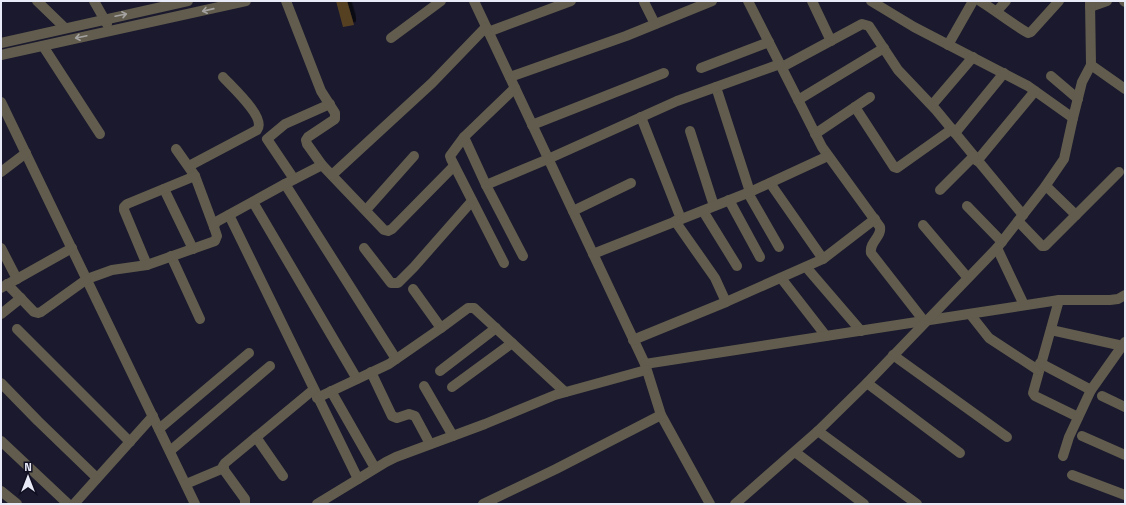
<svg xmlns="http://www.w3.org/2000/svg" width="1126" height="505" font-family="'Titillium Web',sans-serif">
<defs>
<filter id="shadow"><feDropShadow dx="3.5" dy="-3.5" stdDeviation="0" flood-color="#0009"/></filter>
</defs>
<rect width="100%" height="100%" fill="#1a192d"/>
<polygon fill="#574024" filter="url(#shadow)" points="336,1 347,1 354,25 343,27"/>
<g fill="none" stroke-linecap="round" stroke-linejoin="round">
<g stroke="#615c4d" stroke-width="10">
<polyline points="37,1 65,28"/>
<polyline points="94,1 107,24"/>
<polyline points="286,1 321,91 335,113 335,119 308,137 306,140 307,144 322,165 384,230 388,231 392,229 454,166"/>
<polyline points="474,1 645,364 661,415 710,504"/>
<path d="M 748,1 L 822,147 L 880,227 C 882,237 869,242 871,253 L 924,321"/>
<polyline points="812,1 831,41"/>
<polyline points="871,1 914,27 1028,86 1073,118"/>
<path d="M 980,1 C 996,11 1011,23 1028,33 L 1031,32 L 1059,1"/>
<polyline points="1124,1 1125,2"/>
<polyline points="644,2 655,24"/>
<polyline points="1090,7 1107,1"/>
<polyline points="997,11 1006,1"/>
<polyline points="488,32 571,1"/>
<polyline points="391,38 441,1"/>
<polyline points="1,43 188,1"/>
<polyline points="948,45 973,1"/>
<polyline points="43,46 100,134"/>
<polyline points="1,55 246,1"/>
<polyline points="1091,65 1125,89"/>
<polyline points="782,67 862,24 869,26 898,70 936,110 1023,215"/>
<polyline points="701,68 769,42"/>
<polyline points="1051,76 1078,99"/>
<polyline points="510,77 626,36 712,1"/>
<polyline points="716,87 750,192"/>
<polyline points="798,100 884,48"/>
<polyline points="1,102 195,504"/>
<polyline points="932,105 973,57"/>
<polyline points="855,107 894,167 897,168 952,129"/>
<polyline points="641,117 681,219"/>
<polyline points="532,125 664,73"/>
<polyline points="690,131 714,206"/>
<polyline points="955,133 1004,73"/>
<polyline points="815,134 870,97"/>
<polyline points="464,137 486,185 523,256"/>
<polyline points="176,149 195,176 214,227"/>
<polyline points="977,161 1035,91"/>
<path d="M 189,166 L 257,130 C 267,118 231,86 223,77"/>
<polyline points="1,172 26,153"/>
<polyline points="332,175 432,83 486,27"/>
<polyline points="294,179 267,139 285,124 330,104"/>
<polyline points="770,183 823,259"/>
<polyline points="285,184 396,359"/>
<polyline points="486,185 548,159 677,101 780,64"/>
<polyline points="1046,186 1076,215"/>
<polyline points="164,189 193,249"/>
<polyline points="940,190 974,156"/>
<polyline points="748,193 779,247"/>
<polyline points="729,200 760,257"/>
<polyline points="253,202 357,379"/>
<polyline points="967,206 1002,242"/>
<polyline points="366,210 414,156"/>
<polyline points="573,211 631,183"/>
<polyline points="703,211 737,266"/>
<polyline points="229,215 358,479"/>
<polyline points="675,221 715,278 726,302"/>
<polyline points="1018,221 1042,246 1045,246 1119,172"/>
<polyline points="923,225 967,277"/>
<polyline points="1,248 17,279"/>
<polyline points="364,248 391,283 398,283 414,267 472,201"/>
<polyline points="997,248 1024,305"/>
<polyline points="593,254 750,192 828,156"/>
<polyline points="171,256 200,319"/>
<polyline points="504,263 451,159 450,156 464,137 515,88"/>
<polyline points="147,265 124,210 124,207 127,204 195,176"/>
<polyline points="806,267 861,331"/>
<polyline points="781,278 826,336"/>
<polyline points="7,284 34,312 38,313 41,312 87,279 112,270 147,265 215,241 217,236 214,227 216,222 285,184 322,165"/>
<polyline points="1,288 72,248"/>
<polyline points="413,289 441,328"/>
<polyline points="1059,300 1033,393 1035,396 1078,417"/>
<polyline points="1,314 21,298"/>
<polyline points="970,314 989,338 1038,370"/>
<polyline points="17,329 130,442"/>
<polyline points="1051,330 1123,346"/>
<polyline points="633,340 726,302 823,259 875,219"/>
<polyline points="893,355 1007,437"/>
<polyline points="1040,363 1091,390"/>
<polyline points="645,364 1059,300 1110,300 1118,299 1125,295"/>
<polyline points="440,371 496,328"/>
<polyline points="371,372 392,416 397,418 409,414 415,416 430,444"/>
<polyline points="1,383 38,421 97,478"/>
<polyline points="867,383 960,453"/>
<polyline points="424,386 453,436"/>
<polyline points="452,387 512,343"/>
<polyline points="331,391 375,468"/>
<polyline points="1102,396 1125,407"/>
<polyline points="317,398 389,364 441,328 468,308 474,308 565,392"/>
<polyline points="159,429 249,353"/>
<polyline points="818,431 917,504"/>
<polyline points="1082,436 1125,455"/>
<polyline points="256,437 283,476"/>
<polyline points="1,441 68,504"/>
<polyline points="170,451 270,366"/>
<polyline points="795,452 864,504"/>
<polyline points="1063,456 1069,437 1091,390 1125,342"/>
<polyline points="1072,475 1125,495"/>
<polyline points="186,484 224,468"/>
<polyline points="1,491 17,504"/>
<polyline points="74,504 153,416"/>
<polyline points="245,504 245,499 224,470 223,466 225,463 313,390"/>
<polyline points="317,504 386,462 396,457 485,424 555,395 646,370"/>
<polyline points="483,504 556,469 661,415"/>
<polyline points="735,504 818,431 867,383 997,248 1044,188 1064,159 1073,118 1082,82 1091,65 1090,1"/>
</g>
</g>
<defs><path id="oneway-shaft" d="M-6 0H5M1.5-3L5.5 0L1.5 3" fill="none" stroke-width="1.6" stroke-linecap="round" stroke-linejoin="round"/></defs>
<g stroke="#a5a3a2">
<use href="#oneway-shaft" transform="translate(208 10) rotate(167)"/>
<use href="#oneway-shaft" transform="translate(121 15) rotate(-12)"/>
<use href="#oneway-shaft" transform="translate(81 37) rotate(168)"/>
</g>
<rect width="1126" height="505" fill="none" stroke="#e9eaf8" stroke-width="4"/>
<g transform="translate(28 477)" stroke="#111023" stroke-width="3" paint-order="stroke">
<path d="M0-3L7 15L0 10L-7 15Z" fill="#e9eaf8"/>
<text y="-6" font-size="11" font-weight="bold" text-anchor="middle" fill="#e9eaf8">N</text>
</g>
</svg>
